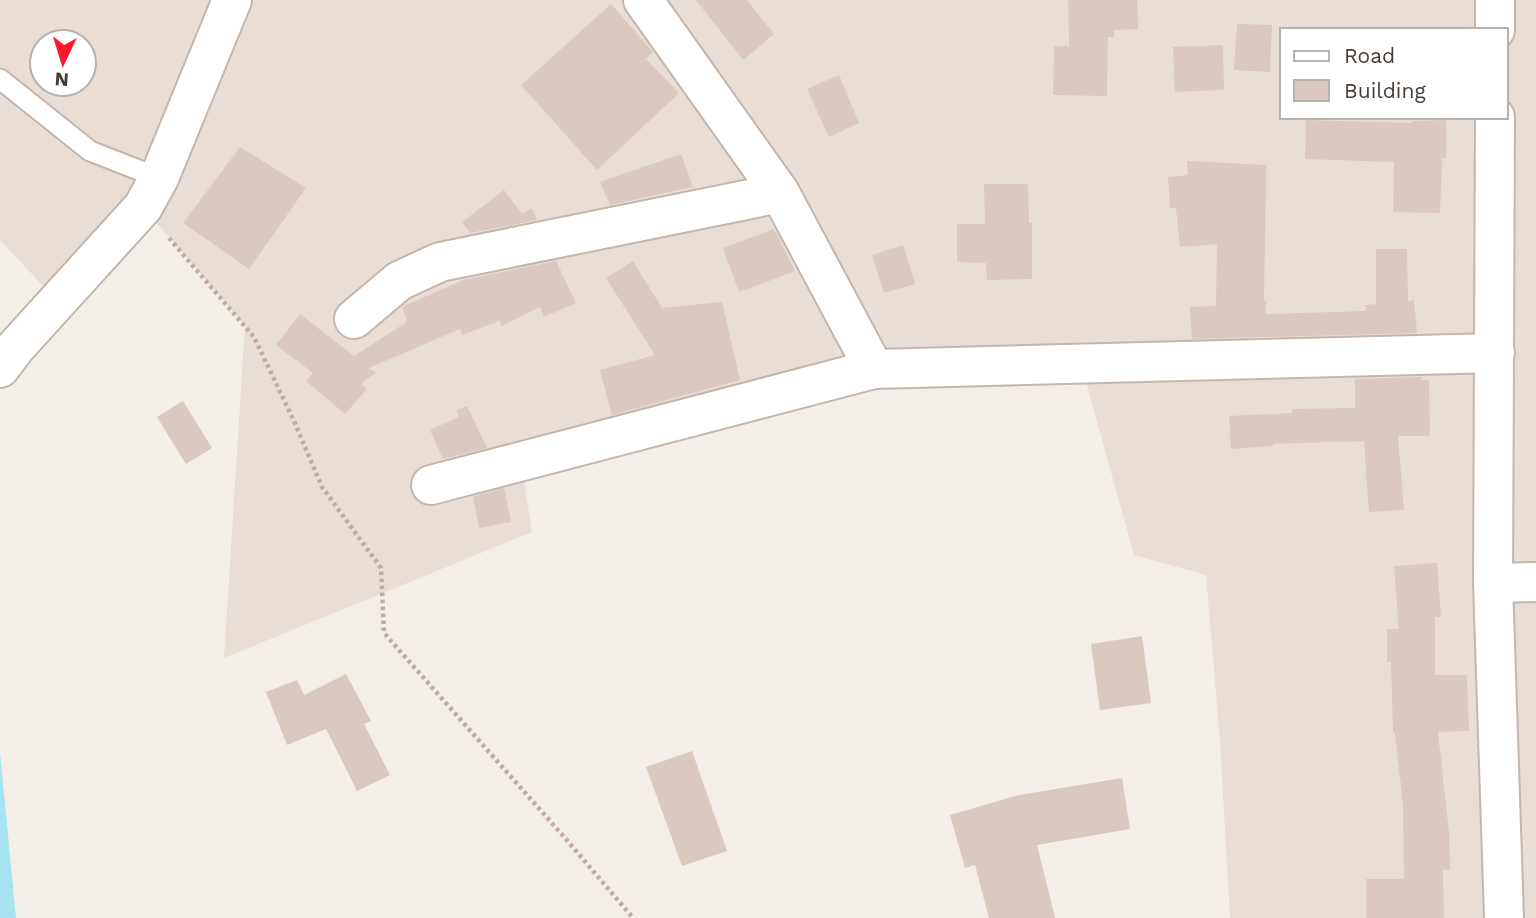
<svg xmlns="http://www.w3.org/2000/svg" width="1536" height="918" font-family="'Work Sans',sans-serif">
<rect width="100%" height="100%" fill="#f4eee8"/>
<path fill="#e8ded6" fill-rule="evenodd" d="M 0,0 L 1536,0 L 1536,918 L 1230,918 L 1220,741 L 1206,575 L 1134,555 L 1081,364 L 874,369 L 521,462 L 532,532 L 224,658 L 245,326 L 143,207 L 57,301 L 0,240 ZM 1282,30 L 1506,30 L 1506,117 L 1282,117 ZM 42,42 L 84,42 L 84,84 L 42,84 Z"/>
<polygon fill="#a5e4f0" points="0,752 16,918 0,918"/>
<g fill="#d9c9c0">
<polygon points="696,0 747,0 774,34 743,60"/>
<polygon points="1068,0 1137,0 1138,29 1114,30 1114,37 1108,37 1107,96 1053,95 1054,46 1069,46"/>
<polygon points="611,4 653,52 646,59 679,93 597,170 521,85"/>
<polygon points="1237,24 1272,25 1270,72 1234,70"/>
<polygon points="1223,45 1224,90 1175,92 1173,47"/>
<polygon points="839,75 859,123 829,137 807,89"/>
<polygon points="1306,120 1412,123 1412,121 1446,120 1446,158 1442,158 1440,213 1393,212 1394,162 1305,159"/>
<polygon points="240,147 306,188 249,269 183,223"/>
<polygon points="681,154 693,187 610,205 600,182"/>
<polygon points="1187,161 1266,165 1264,301 1266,301 1266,314 1366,311 1365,305 1376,304 1376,249 1407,249 1408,301 1414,300 1417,333 1192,339 1190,307 1216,306 1217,244 1180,247 1176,208 1170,208 1168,177 1188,175"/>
<polygon points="984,184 1028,184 1029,223 1032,223 1032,279 987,280 986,263 957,262 957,224 985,224"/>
<polygon points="504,190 522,214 532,208 537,220 470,233 462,222"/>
<polygon points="774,229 795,271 739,292 723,248"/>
<polygon points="903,245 915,284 884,293 872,255"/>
<polygon points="556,261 576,303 544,317 540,307 502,326 499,321 462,335 460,329 369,368 376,373 361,383 367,389 345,414 306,381 313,373 276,345 300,314 354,356 407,322 402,307 463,280"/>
<polygon points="633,261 662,308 722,302 740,380 612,415 600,370 655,355 606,278"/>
<polygon points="1422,377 1422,380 1429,380 1430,436 1398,436 1404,510 1369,512 1364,441 1273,444 1273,446 1231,449 1229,416 1292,413 1292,409 1355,408 1355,379"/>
<polygon points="183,401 212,448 186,464 157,417"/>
<polygon points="467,406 487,448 443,459 430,430 459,417 457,410"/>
<polygon points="504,488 511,522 479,528 473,497"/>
<polygon points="1437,563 1441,617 1435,617 1435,675 1467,675 1469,731 1438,732 1449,832 1450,870 1443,870 1444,918 1366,918 1366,879 1404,879 1403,805 1395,733 1393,733 1391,662 1387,662 1387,629 1399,629 1394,566"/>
<polygon points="1142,636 1151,703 1100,710 1091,644"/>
<polygon points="346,674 371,721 364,724 390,775 357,791 326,729 287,745 266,692 297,680 304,695"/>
<polygon points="692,751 727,851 682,866 646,767"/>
<polygon points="1122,778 1130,829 1037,845 1055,918 989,918 975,865 965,868 950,815 1019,795"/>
</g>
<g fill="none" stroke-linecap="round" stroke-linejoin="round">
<defs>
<polyline id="service" points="0,79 90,151 159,178"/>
<g id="minor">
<polyline points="643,0 780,193 874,369 1495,353"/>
<polyline points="1495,30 1495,0"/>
<polyline points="1495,117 1493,583 1504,918"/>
<polyline points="354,319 399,281 440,262 780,193"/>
<polyline points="0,368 15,348 143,207 159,178 232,0"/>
<polyline points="431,485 874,369"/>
<polyline points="1493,583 1536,582"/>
</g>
</defs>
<use href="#service" stroke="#c3b6ad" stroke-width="23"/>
<use href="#minor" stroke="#c3b6ad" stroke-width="42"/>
<polyline stroke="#c1ab9c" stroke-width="4.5" stroke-dasharray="3.5 3.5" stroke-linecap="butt" points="169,238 254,337 294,421 322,487 381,568 384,633 565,838 633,918"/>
<use href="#service" stroke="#fff" stroke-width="19"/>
<use href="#minor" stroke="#fff" stroke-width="38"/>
</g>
<rect x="1280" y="28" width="228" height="91" fill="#ffffff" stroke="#b5b1af" stroke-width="2"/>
<rect x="1294" y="51" width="35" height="10" fill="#ffffff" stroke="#b5b1af" stroke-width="2"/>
<text x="1344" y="63" font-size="21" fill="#473d37">Road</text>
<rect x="1294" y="80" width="35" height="21" fill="#d9c9c0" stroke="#b5b1af" stroke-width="2"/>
<text x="1344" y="98" font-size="21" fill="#473d37">Building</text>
<g transform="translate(63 63) rotate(184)"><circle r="33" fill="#ffffff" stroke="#b5b1af" stroke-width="2"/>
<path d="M0-5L12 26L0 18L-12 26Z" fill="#fa192d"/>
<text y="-10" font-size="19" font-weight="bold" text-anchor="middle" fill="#473d37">N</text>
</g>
</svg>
